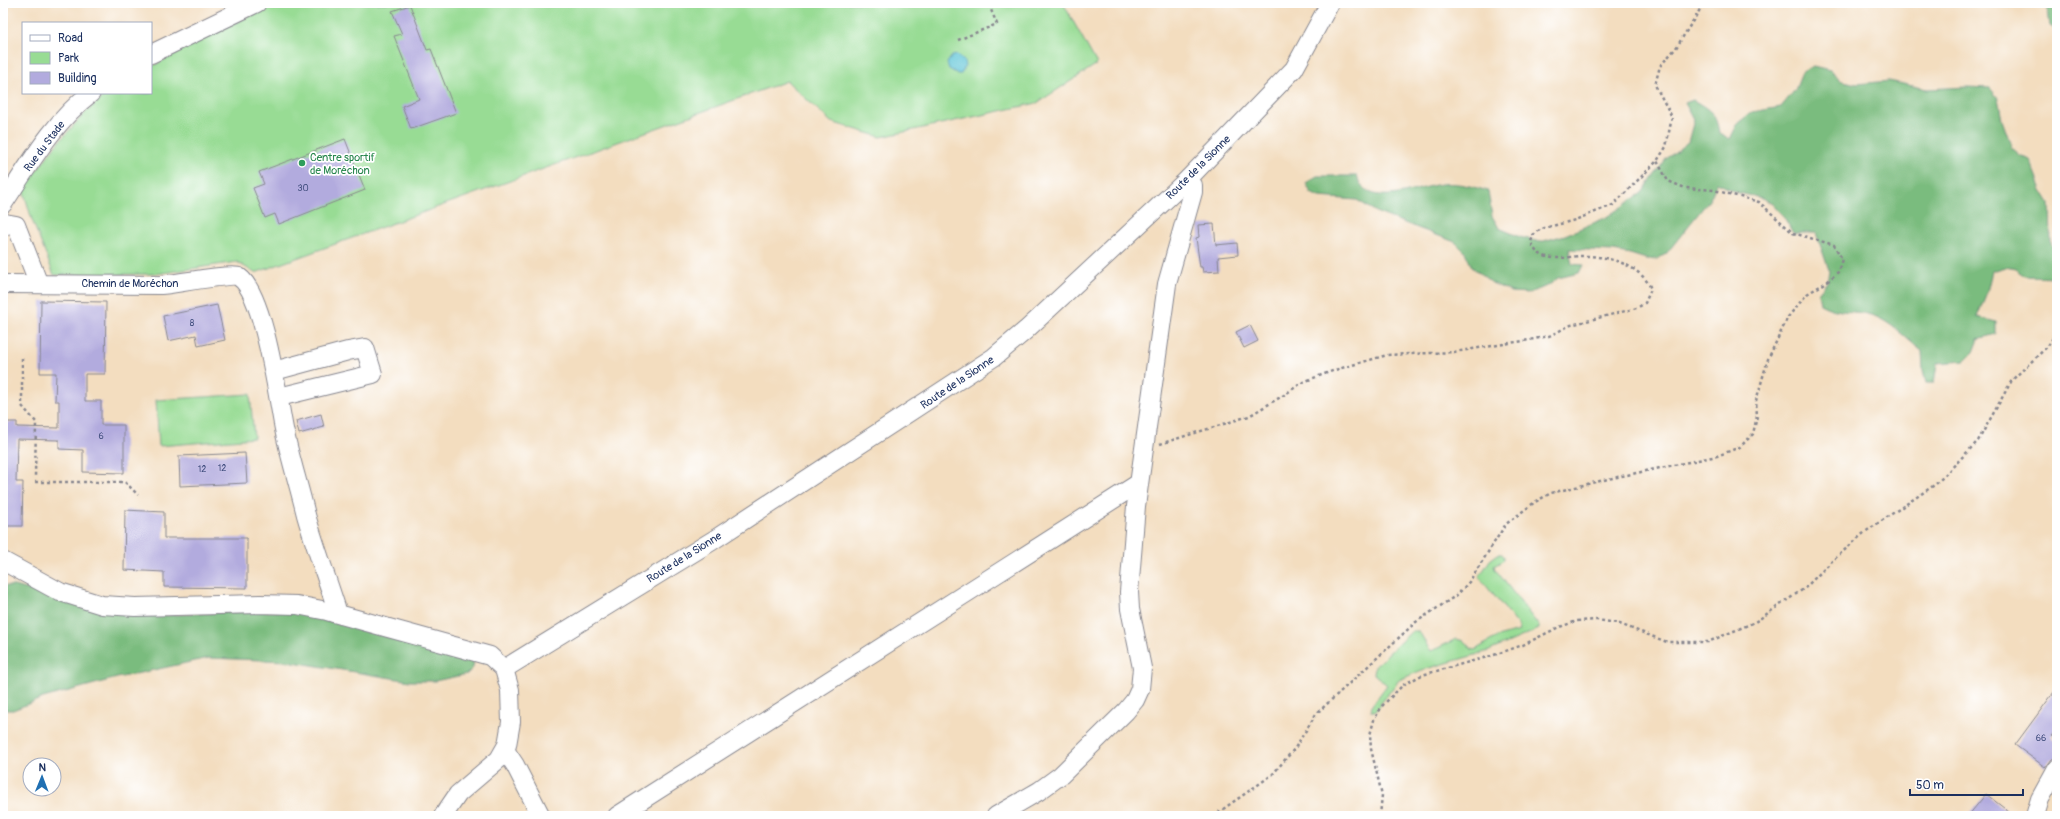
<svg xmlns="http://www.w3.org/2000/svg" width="2060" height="819" font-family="Pangolin,sans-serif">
<rect width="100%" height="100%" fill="#fff"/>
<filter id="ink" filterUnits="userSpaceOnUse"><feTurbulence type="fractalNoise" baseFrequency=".025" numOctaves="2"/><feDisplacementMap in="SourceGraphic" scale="8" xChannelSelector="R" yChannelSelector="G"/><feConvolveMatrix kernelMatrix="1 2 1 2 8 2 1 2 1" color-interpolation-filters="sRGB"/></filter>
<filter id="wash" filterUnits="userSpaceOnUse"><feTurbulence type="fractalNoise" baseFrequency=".012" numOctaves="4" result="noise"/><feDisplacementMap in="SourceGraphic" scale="16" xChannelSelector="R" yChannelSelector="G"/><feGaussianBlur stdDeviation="0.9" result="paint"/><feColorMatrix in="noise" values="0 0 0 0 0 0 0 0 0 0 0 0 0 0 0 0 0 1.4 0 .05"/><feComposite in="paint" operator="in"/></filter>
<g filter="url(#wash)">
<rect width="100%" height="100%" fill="#f3ddbf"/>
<g fill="#98dc94" stroke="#5a8679">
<polygon points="277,3 1063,3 1097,64 1037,103 881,137 831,122 787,81 255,273 237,262 156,274 54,275 32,220 23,189 55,146 85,113 107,93 151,93 151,67 211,34"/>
<polygon points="250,394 254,438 159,446 156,400"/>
<polygon points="1498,554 1502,554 1504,556 1504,560 1494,566 1495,569 1539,626 1539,629 1489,651 1422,670 1399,680 1375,711 1371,711 1372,705 1387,685 1374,674 1375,666 1412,631 1419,631 1429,649 1432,651 1456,639 1464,641 1471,649 1475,650 1497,637 1520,631 1518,625 1479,577 1490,560"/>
</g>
<g fill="#7abc7e" stroke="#4a766e">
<polygon points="2047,3 2057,3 2057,30 2050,26"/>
<path d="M 1813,66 L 1830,70 L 1842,81 L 1857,84 L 1889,81 L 1927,89 L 1967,87 L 1990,88 L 1998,98 L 2002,120 L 2012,148 L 2020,155 L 2030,160 L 2042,190 L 2050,203 L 2051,245 L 2057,251 L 2057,277 L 2025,276 L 2015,269 L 2006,267 L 1992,271 L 1987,292 L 1977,317 L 1996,322 L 1996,334 L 1978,339 L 1973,352 L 1964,361 L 1937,363 L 1934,383 L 1926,383 L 1923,371 L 1922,351 C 1906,339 1891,321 1871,315 C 1851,309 1840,315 1820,304 L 1818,293 L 1827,282 L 1829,270 L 1816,233 L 1793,233 L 1784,217 L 1772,204 L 1762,198 L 1739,193 L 1717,183 L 1710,199 L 1666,254 L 1657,259 L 1646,259 L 1630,254 L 1613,251 L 1569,249 L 1572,264 L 1583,265 L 1579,273 L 1558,278 L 1549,285 L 1530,293 L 1511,292 L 1492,283 L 1472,267 L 1465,252 L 1455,242 L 1378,213 L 1357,200 L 1319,197 L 1311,193 L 1306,183 L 1317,176 L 1357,176 C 1367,212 1417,187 1442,184 C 1458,182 1474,187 1488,191 L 1492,216 L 1499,228 L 1520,237 L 1540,242 L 1565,235 L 1605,218 L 1642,193 L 1666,159 L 1688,142 L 1694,120 L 1685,103 L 1693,100 C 1710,110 1716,113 1719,133 L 1730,139 L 1738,123 L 1752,112 L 1781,107 L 1795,90 L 1802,73 Z"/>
<polygon points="3,586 14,586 129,615 155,616 233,612 293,611 474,660 473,668 467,674 435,681 410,681 287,661 209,658 117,678 43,698 13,710 3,710"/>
</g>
<polygon fill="#5ac3d6" stroke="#3a799a" points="957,55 964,61 965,67 961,74 958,74 949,69 947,63 952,56"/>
<g id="blocks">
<g fill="#b2abde">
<polygon points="410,5 427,50 431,49 456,113 411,129 402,106 419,99 394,36 402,34 392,11"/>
<polygon points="345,139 365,190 279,224 275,214 265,218 253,188 264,184 259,172"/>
<polygon points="1214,224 1216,245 1237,243 1238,255 1218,257 1219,271 1203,272 1202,267 1200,267 1196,238 1199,237 1198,225"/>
<polygon points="41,301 106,302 105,374 85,374 85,401 101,401 101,425 124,425 124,473 83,472 83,450 59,449 59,440 17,439 16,482 23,482 22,526 3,526 3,422 17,422 17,427 59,428 59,401 55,401 56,373 40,373"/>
<polygon points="217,305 225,340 198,346 196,335 168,341 163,316"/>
<polygon points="1250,325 1258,341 1244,348 1236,332"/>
<polygon points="321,414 324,427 299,434 296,421"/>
<polygon points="245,453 247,483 180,486 179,456"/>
<polygon points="125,510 164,512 164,538 247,538 247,588 164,587 164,572 124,570"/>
<polygon points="2057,688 2057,729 2051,736 2057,741 2057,758 2051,759 2045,767 2015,745"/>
<polygon points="1986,794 2014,816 1968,816"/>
</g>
</g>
</g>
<g filter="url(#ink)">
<use href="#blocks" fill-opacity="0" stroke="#87868e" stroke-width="1"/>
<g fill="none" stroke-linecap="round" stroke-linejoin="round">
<defs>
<g id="minor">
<polyline points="151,54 257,3"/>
<path d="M 3,204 C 29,165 54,121 91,93"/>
<polyline points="3,227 5,223 16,225 38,282"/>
<path d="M 3,284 L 161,285 C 174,284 232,273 239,277 C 264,293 278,399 284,429 C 290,458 299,486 306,515 C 315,546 326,576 336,607 L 334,613"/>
<polyline points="274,371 348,351 365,348 373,374 279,397"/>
<polyline points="3,561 60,592 102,605 135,607 260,604 297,605 327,611 490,656 504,669 510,690 511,722 507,745 499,759 458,794 443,816"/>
<polyline points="504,669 712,541 994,357 1026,330 1188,179 1294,69 1330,3"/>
<polyline points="505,750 515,765 541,816"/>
<polyline points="617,816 1139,483"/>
<polyline points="996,816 1039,791 1061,775 1126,711 1135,700 1140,689 1142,668 1130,609 1129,592 1136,506 1167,284 1193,192 1193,185 1188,179"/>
<polyline points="2035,816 2040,799 2057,768"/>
</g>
</defs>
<use href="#minor" stroke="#87868e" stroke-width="20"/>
<g stroke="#87868e" stroke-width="2.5" stroke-dasharray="3 3" stroke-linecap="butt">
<polyline points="958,40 997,24 988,3"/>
<polyline points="2057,200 2057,232"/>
<polyline points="22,358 22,406 36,422 35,477"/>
<path d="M 1160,444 L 1249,416 L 1284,395 L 1303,382 L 1335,370 L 1387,355 L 1454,352 L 1529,340 L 1549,336 L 1571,325 L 1637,308 L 1645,303 L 1651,289 C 1641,264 1605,255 1580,256 C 1568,257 1551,261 1540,254 C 1535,252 1533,246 1531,242 L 1533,235 L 1541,229 L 1575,220 L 1613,205 L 1657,161 L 1666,147 L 1672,117 L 1655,85 L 1660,66 L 1676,48 L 1704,3"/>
<polyline points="35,482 125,482 138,495"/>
<polyline points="1213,816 1272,775 1295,748 1316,714 1416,622 1457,595 1469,582 1506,524 1535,502 1551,493 1608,479 1717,456 1740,447 1753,434 1757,416 1756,401 1768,359 1788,317 1807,294 1827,282 1838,272 1842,259 1834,245 1793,233 1759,202 1714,190 1685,188 1668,181 1657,161"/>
<polyline points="1380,816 1382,795 1371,749 1370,735 1374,720 1382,706 1403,685 1422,675 1491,656 1523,645 1557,628 1577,621 1597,620 1617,623 1667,642 1708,642 1755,622 1805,588 1831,562 1865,532 1936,484 1978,441 2012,380 2048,346 2057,331"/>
</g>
<use href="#minor" stroke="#fff" stroke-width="18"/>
</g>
</g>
<circle fill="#2e9e5b" stroke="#fff" stroke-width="1.5" cx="302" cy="163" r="4"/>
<g text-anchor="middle" stroke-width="3.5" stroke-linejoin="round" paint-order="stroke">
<g font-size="9" fill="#414e7e">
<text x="303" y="191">30</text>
<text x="192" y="326">8</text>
<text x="101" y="439">6</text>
<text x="222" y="471">12</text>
<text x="202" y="472">12</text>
<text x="2041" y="741">66</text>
</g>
<g font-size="11" fill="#1b2f5e" stroke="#fff">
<text transform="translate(44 146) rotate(-53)" y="4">Rue du Stade</text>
<text transform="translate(1198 167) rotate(-45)" y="4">Route de la Sionne</text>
<text x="130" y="287">Chemin de Moréchon</text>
<text transform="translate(957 382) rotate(-34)" y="4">Route de la Sionne</text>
<text transform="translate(684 557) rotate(-32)" y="4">Route de la Sionne</text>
</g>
<g font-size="11" fill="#27864d" stroke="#fff" text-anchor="start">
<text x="310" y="161">Centre sportif<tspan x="310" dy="13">de Moréchon</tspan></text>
</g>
</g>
<rect width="2060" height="819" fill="none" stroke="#fff" stroke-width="16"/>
<rect x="22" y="22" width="130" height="72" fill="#ffffff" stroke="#a4acbf"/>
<rect x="30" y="35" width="20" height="6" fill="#ffffff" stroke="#a4acbf"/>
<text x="58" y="42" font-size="12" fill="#1b2f5e">Road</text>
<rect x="30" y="52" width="20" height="12" fill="#98dc94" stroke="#a4acbf"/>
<text x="58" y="62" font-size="12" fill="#1b2f5e">Park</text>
<rect x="30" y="72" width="20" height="12" fill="#b2abde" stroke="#a4acbf"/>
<text x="58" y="82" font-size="12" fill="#1b2f5e">Building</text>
<g transform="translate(42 777) rotate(1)"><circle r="19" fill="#ffffff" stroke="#a4acbf"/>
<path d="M0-3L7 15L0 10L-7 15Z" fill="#1f6fb2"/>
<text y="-6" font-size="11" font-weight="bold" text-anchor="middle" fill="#1b2f5e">N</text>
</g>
<path d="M1910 789v6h113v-6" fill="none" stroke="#1b2f5e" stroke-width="2"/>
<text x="1916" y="789" font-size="12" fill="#1b2f5e" stroke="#ffffff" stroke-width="3" paint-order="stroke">50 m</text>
</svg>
